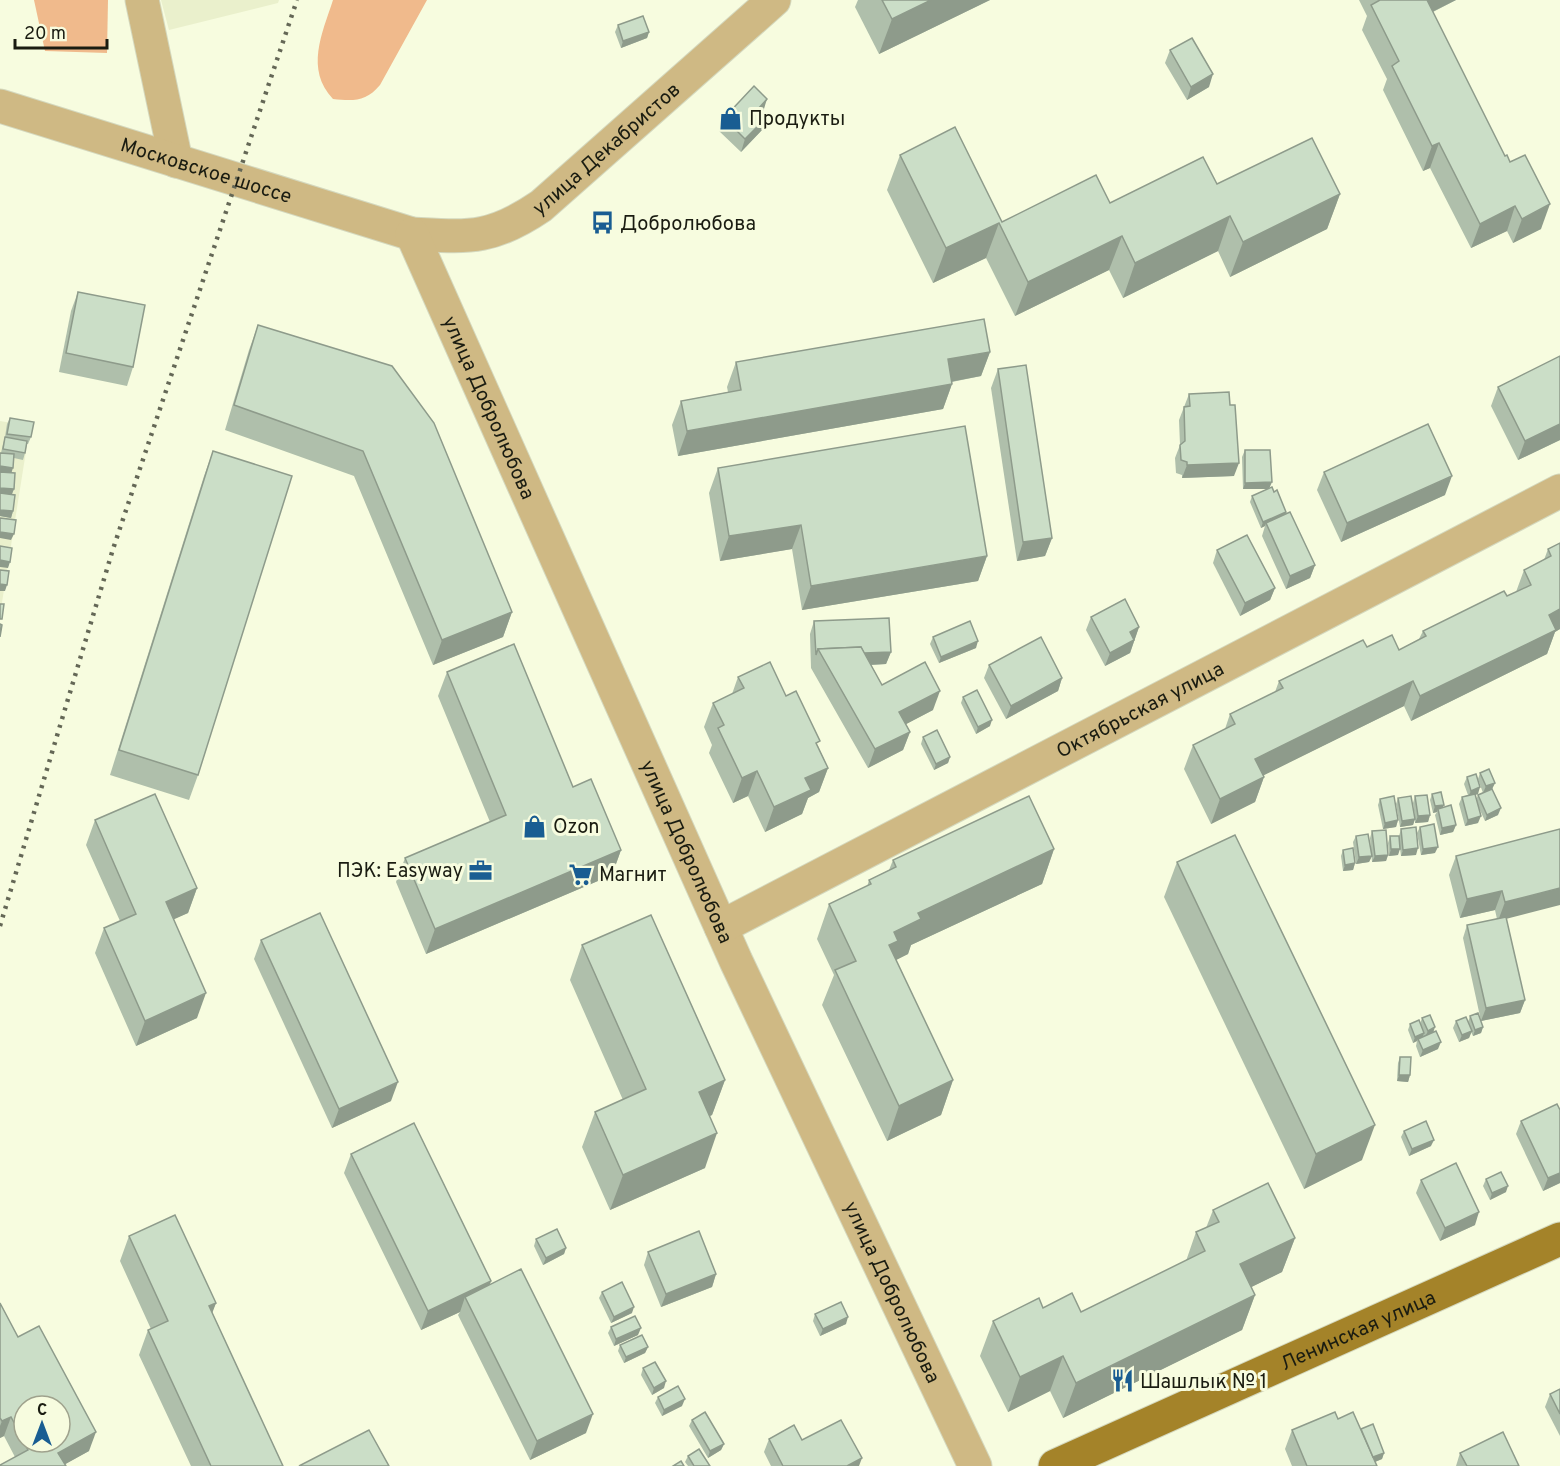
<svg xmlns="http://www.w3.org/2000/svg" width="1560" height="1466" font-family="Overpass,sans-serif">
<rect width="100%" height="100%" fill="#f7fcdf"/>
<g fill="#eaf0cc">
<polygon points="161,0 279,0 278,3 169,30"/>
<polygon points="0,421 30,426 0,615"/>
</g>
<g fill="#f0ba8c">
<polygon points="34,0 108,0 107,53 45,51"/>
<path d="M 333,0 L 427,0 L 380,85 C 366,102 353,101 333,99 C 305,69 322,34 333,0 Z"/>
</g>
<g fill="none" stroke-linecap="round" stroke-linejoin="round">
<defs>
<g id="minor">
<polyline points="142,0 176,161"/>
<path id="s1" d="M 0,106 L 412,234 C 470,237 491,240 541,206 L 774,0"/>
<path id="s2" d="M 412,234 L 736,961 L 975,1466"/>
<path id="s3" d="M 721,927 L 1560,491"/>
</g>
<g id="major">
<path id="s4" d="M 1055,1466 L 1560,1239"/>
</g>
</defs>
<use href="#minor" stroke="#d4d8be" stroke-width="35"/>
<use href="#major" stroke="#d4d8be" stroke-width="35"/>
<use href="#minor" stroke="#cfb984" stroke-width="33"/>
<use href="#major" stroke="#a48329" stroke-width="33"/>
<polyline stroke="#646756" stroke-width="4.5" stroke-dasharray="3 6" stroke-linecap="butt" points="0,926 113,549 297,0"/>
</g>
<g fill="#afbfab">
<polygon points="858,0 990,0 879,54 855,7"/>
<polygon points="1359,0 1456,0 1433,12 1541,229 1513,243 1507,231 1471,248 1430,168 1423,171 1383,90 1387,79 1362,30 1367,16"/>
<polygon points="618,25 649,32 647,38 621,48 615,32"/>
<polygon points="1170,50 1209,87 1187,100 1165,63"/>
<polygon points="763,112 762,113 767,117 762,130 741,152 719,131 724,118"/>
<polygon points="900,155 1002,222 1217,184 1340,194 1327,229 1230,277 1218,251 1123,298 1109,270 1015,316 986,258 933,283 887,190"/>
<polygon points="78,292 133,367 127,386 59,372 71,311"/>
<polygon points="258,325 512,612 503,637 433,665 354,476 225,430 249,350"/>
<polygon points="990,352 981,376 952,382 952,384 943,409 678,456 672,425 681,401 728,392 727,387 736,362"/>
<polygon points="1560,356 1560,440 1518,460 1491,406 1498,387"/>
<polygon points="998,369 1052,538 1045,556 1017,561 991,388"/>
<polygon points="1189,394 1234,476 1182,478 1182,475 1176,473 1175,458 1180,445 1179,420"/>
<polygon points="10,418 31,437 28,444 27,444 25,453 23,460 14,458 11,473 14,489 12,494 13,511 11,518 0,516 0,453 1,453 3,444 5,437 7,424"/>
<polygon points="1245,450 1269,488 1274,492 1286,512 1286,514 1315,565 1310,578 1286,589 1262,536 1265,526 1261,528 1250,502 1252,496 1267,489 1243,489 1242,457"/>
<polygon points="213,451 198,775 189,800 110,775 204,476"/>
<polygon points="718,468 987,556 978,581 802,610 792,549 720,561 709,493"/>
<polygon points="1324,472 1445,495 1341,542 1317,490"/>
<polygon points="1560,543 1560,629 1555,632 1547,654 1411,721 1404,706 1263,775 1264,777 1255,802 1211,824 1184,769 1193,745 1225,729 1230,714 1275,692 1279,681 1367,647 1399,650 1419,639 1423,631 1516,592 1524,570 1544,560 1548,549"/>
<polygon points="1217,550 1275,588 1270,600 1240,616 1213,563"/>
<polygon points="1091,617 1139,627 1130,653 1105,666 1086,630"/>
<polygon points="814,621 891,652 886,664 871,665 882,685 933,710 906,724 910,732 903,750 868,768 811,668 810,634"/>
<polygon points="933,637 976,648 939,663 930,644"/>
<polygon points="989,665 1062,678 1058,691 1006,719 984,678"/>
<polygon points="447,672 573,787 621,850 612,875 426,954 396,882 405,858 490,822 438,696"/>
<polygon points="738,677 786,696 818,746 828,768 819,792 808,798 802,814 765,832 748,796 733,803 709,753 712,745 704,727 713,703 732,694"/>
<polygon points="963,697 990,726 976,734 961,703"/>
<polygon points="923,737 950,757 948,763 934,770 921,744"/>
<polygon points="1480,773 1495,783 1492,789 1498,815 1485,821 1479,808 1478,823 1465,826 1459,804 1462,797 1468,795 1464,784 1467,777 1478,794 1475,795 1476,800 1478,795 1483,793 1478,779"/>
<polygon points="1432,794 1456,825 1453,832 1440,835 1435,815 1437,812 1433,813 1430,800"/>
<polygon points="1415,796 1430,815 1428,822 1415,823 1415,819 1413,825 1400,827 1396,804 1398,798 1415,818 1413,803"/>
<polygon points="1380,799 1398,820 1396,827 1383,829 1378,805"/>
<polygon points="95,820 197,888 188,913 173,919 197,1018 136,1046 95,953 104,928 120,921 86,845"/>
<polygon points="1420,827 1435,853 1421,855 1417,833"/>
<polygon points="1401,829 1416,855 1401,856 1399,841 1398,855 1389,856 1388,843 1390,836 1399,836"/>
<polygon points="1560,829 1506,919 1525,1000 1520,1013 1481,1021 1463,938 1467,925 1497,919 1495,910 1460,918 1449,875 1456,856"/>
<polygon points="1372,831 1388,855 1386,861 1372,862 1370,838"/>
<polygon points="1356,836 1372,856 1369,862 1356,864 1353,842"/>
<polygon points="1054,849 1042,884 911,945 908,954 896,960 953,1080 941,1115 887,1141 822,1005 834,975 817,939 829,904 867,887 869,880 889,870 893,860"/>
<polygon points="1343,850 1355,863 1353,870 1343,871 1341,856"/>
<polygon points="1177,862 1362,1160 1304,1189 1164,897"/>
<polygon points="261,940 391,1101 332,1128 254,959"/>
<polygon points="582,945 725,1080 712,1115 710,1116 705,1168 610,1210 582,1147 595,1112 623,1100 570,980"/>
<polygon points="1470,1016 1483,1027 1481,1033 1473,1036 1471,1032 1469,1038 1459,1042 1453,1028 1456,1021 1468,1022"/>
<polygon points="1422,1018 1434,1032 1438,1049 1420,1057 1416,1046 1417,1041 1413,1043 1408,1030 1410,1024 1420,1024"/>
<polygon points="1400,1057 1410,1075 1408,1082 1397,1081 1398,1063"/>
<polygon points="1560,1110 1560,1183 1543,1191 1516,1134 1521,1121"/>
<polygon points="1404,1131 1431,1146 1409,1156 1401,1137"/>
<polygon points="351,1154 491,1281 490,1284 586,1433 530,1460 458,1315 460,1312 421,1330 344,1173"/>
<polygon points="1486,1179 1506,1192 1490,1200 1483,1186"/>
<polygon points="1421,1180 1475,1225 1440,1241 1416,1193"/>
<polygon points="1213,1210 1295,1238 1282,1272 1251,1287 1255,1295 1242,1330 1063,1418 1050,1391 1008,1412 980,1356 993,1321 1043,1308 1081,1312 1186,1261 1196,1232 1206,1228"/>
<polygon points="129,1236 216,1303 212,1312 283,1466 191,1466 139,1355 148,1330 151,1329 120,1261"/>
<polygon points="536,1239 566,1248 564,1254 543,1265 534,1246"/>
<polygon points="648,1252 716,1274 712,1287 661,1307 644,1265"/>
<polygon points="602,1292 632,1313 611,1323 599,1298"/>
<polygon points="0,1303 18,1337 89,1451 65,1464 15,1457 4,1436 0,1438"/>
<polygon points="815,1314 846,1324 820,1336 813,1321"/>
<polygon points="611,1327 638,1335 614,1346 608,1333"/>
<polygon points="620,1345 648,1347 645,1353 624,1363 618,1351"/>
<polygon points="643,1368 664,1388 652,1395 641,1375"/>
<polygon points="1560,1389 1560,1436 1545,1407 1550,1394"/>
<polygon points="658,1397 682,1406 662,1416 655,1403"/>
<polygon points="1338,1419 1361,1429 1384,1453 1382,1459 1375,1462 1377,1466 1292,1466 1285,1449 1292,1430"/>
<polygon points="692,1420 724,1444 721,1450 708,1458 689,1426"/>
<polygon points="769,1439 802,1440 859,1466 771,1466 764,1452"/>
<polygon points="1460,1453 1519,1466 1456,1466"/>
<polygon points="688,1456 710,1466 688,1466 685,1462"/>
</g>
<g fill="#8e9b8b">
<polygon points="931,0 990,0 879,54 892,19"/>
<polygon points="1423,0 1456,0 1416,20"/>
<polygon points="649,32 647,38 621,48 623,41"/>
<polygon points="1213,74 1209,87 1187,100 1191,87"/>
<polygon points="767,99 763,112 753,121 758,109"/>
<polygon points="767,117 762,130 741,152 745,139"/>
<polygon points="1439,143 1430,168 1423,171 1432,146"/>
<polygon points="1340,194 1327,229 1230,277 1243,242"/>
<polygon points="1550,204 1541,229 1513,243 1522,219"/>
<polygon points="1515,206 1507,231 1471,248 1480,224"/>
<polygon points="1230,216 1218,251 1123,298 1135,263"/>
<polygon points="999,223 986,258 933,283 946,248"/>
<polygon points="1122,236 1109,270 1015,316 1028,282"/>
<polygon points="990,352 981,376 939,384 948,359"/>
<polygon points="952,384 943,409 678,456 687,431"/>
<polygon points="1560,424 1560,440 1518,460 1525,441"/>
<polygon points="1239,463 1234,476 1182,478 1187,465"/>
<polygon points="0,466 13,468 11,474 0,473"/>
<polygon points="1452,476 1445,495 1341,542 1347,523"/>
<polygon points="1272,482 1269,489 1243,489 1245,483"/>
<polygon points="0,488 14,489 11,496 0,495"/>
<polygon points="0,510 13,511 11,518 0,516"/>
<polygon points="1286,512 1284,519 1266,523 1265,526 1261,528 1263,522"/>
<polygon points="801,525 792,549 720,561 729,536"/>
<polygon points="0,532 14,534 11,540 0,538"/>
<polygon points="1052,538 1045,556 1017,561 1023,542"/>
<polygon points="987,556 978,581 802,610 811,586"/>
<polygon points="0,560 10,562 8,568 0,567"/>
<polygon points="1315,565 1310,578 1286,589 1290,576"/>
<polygon points="0,584 7,585 5,591 0,591"/>
<polygon points="1275,588 1270,600 1240,616 1245,603"/>
<polygon points="1560,609 1560,629 1555,632 1547,654 1411,721 1420,696 1549,615"/>
<polygon points="512,612 503,637 433,665 442,640"/>
<polygon points="1139,627 1130,653 1105,666 1110,653 1130,632"/>
<polygon points="978,641 976,648 939,663 941,657"/>
<polygon points="891,652 886,664 829,667 822,655"/>
<polygon points="1062,678 1058,691 1006,719 1011,706"/>
<polygon points="1413,681 1404,706 1246,784 1255,759"/>
<polygon points="940,691 933,710 893,731 899,712"/>
<polygon points="992,720 990,726 976,734 978,727"/>
<polygon points="910,732 903,750 868,768 875,749"/>
<polygon points="950,757 948,763 934,770 936,764"/>
<polygon points="828,768 819,792 808,798 802,814 765,832 774,807 805,778"/>
<polygon points="757,771 748,796 733,803 742,778"/>
<polygon points="1264,777 1255,802 1211,824 1220,799"/>
<polygon points="1495,783 1492,789 1483,793 1486,786"/>
<polygon points="1480,787 1478,794 1468,797 1471,791"/>
<polygon points="1444,805 1441,811 1438,809 1437,812 1433,813 1435,806"/>
<polygon points="1501,808 1498,815 1485,821 1487,815"/>
<polygon points="1430,815 1428,822 1415,823 1418,816"/>
<polygon points="1481,816 1478,823 1465,826 1468,820"/>
<polygon points="1415,819 1413,825 1400,827 1402,821"/>
<polygon points="1398,820 1396,827 1383,829 1385,823"/>
<polygon points="1456,825 1453,832 1440,835 1442,828"/>
<polygon points="1438,847 1435,853 1421,855 1423,849"/>
<polygon points="1418,848 1416,855 1401,856 1403,850"/>
<polygon points="1054,849 1042,884 911,945 908,954 890,963 876,980 894,932 918,913"/>
<polygon points="1391,849 1400,849 1398,855 1389,856"/>
<polygon points="621,850 612,875 426,954 435,929"/>
<polygon points="1388,855 1386,861 1372,862 1375,856"/>
<polygon points="1372,856 1369,862 1356,864 1359,857"/>
<polygon points="1355,863 1353,870 1343,871 1345,865"/>
<polygon points="197,888 188,913 157,927 166,902"/>
<polygon points="1560,888 1560,905 1498,921 1505,902"/>
<polygon points="1502,891 1495,910 1460,918 1467,899"/>
<polygon points="206,993 197,1018 136,1046 145,1021"/>
<polygon points="1525,1000 1520,1013 1481,1021 1486,1008"/>
<polygon points="1435,1027 1433,1033 1425,1037 1428,1031"/>
<polygon points="1483,1027 1481,1033 1473,1036 1475,1030"/>
<polygon points="1472,1031 1469,1038 1459,1042 1462,1035"/>
<polygon points="1424,1033 1422,1039 1418,1039 1417,1041 1413,1043 1415,1037"/>
<polygon points="1441,1042 1438,1049 1420,1057 1423,1050"/>
<polygon points="1399,1075 1410,1075 1408,1082 1397,1081"/>
<polygon points="725,1080 712,1115 686,1127 699,1092"/>
<polygon points="953,1080 941,1115 887,1141 899,1106"/>
<polygon points="398,1082 391,1101 332,1128 339,1109"/>
<polygon points="1375,1125 1362,1160 1304,1189 1316,1154"/>
<polygon points="717,1133 705,1168 610,1210 623,1175"/>
<polygon points="1434,1140 1431,1146 1409,1156 1412,1149"/>
<polygon points="1560,1173 1560,1183 1543,1191 1548,1178"/>
<polygon points="1508,1186 1506,1192 1490,1200 1492,1193"/>
<polygon points="1479,1212 1475,1225 1440,1241 1445,1228"/>
<polygon points="1295,1238 1282,1272 1227,1299 1240,1264"/>
<polygon points="566,1248 564,1254 543,1265 546,1258"/>
<polygon points="716,1274 712,1287 661,1307 666,1294"/>
<polygon points="491,1281 484,1300 465,1297 460,1312 421,1330 428,1311"/>
<polygon points="1255,1295 1242,1330 1063,1418 1076,1383"/>
<polygon points="216,1303 207,1327 209,1306"/>
<polygon points="634,1307 632,1313 611,1323 614,1317"/>
<polygon points="848,1317 846,1324 820,1336 823,1329"/>
<polygon points="641,1328 638,1335 614,1346 616,1339"/>
<polygon points="648,1347 645,1353 624,1363 626,1357"/>
<polygon points="1063,1356 1050,1391 1008,1412 1020,1377"/>
<polygon points="666,1381 664,1388 652,1395 654,1388"/>
<polygon points="685,1399 682,1406 662,1416 664,1410"/>
<polygon points="593,1414 586,1433 530,1460 537,1441"/>
<polygon points="11,1417 4,1436 0,1438 0,1426 2,1421"/>
<polygon points="96,1432 89,1451 62,1466 58,1453"/>
<polygon points="724,1444 721,1450 708,1458 710,1451"/>
<polygon points="1384,1453 1382,1459 1365,1466 1366,1460"/>
<polygon points="862,1458 859,1466 847,1466"/>
</g>
<g fill="#cbdec7" stroke="#8e9b8b" stroke-width="1.5">
<polygon points="882,0 931,0 892,19"/>
<polygon points="1380,0 1427,0 1505,156 1507,155 1510,162 1525,155 1550,204 1522,219 1515,206 1480,224 1439,143 1432,146 1392,66 1399,61 1371,5"/>
<polygon points="643,16 649,32 623,41 618,25"/>
<polygon points="1192,38 1213,74 1191,87 1170,50"/>
<polygon points="754,86 767,99 758,109 767,117 745,139 724,118"/>
<polygon points="955,127 1002,222 1096,175 1110,203 1203,157 1217,184 1312,138 1340,194 1243,242 1230,216 1135,263 1122,236 1028,282 999,223 946,248 900,155"/>
<polygon points="78,292 145,305 133,367 66,353"/>
<polygon points="984,319 990,352 948,359 952,384 687,431 681,401 741,390 736,362"/>
<polygon points="258,325 392,366 434,423 512,612 442,640 363,451 234,405"/>
<polygon points="1560,356 1560,424 1525,441 1498,387"/>
<polygon points="1026,365 1052,538 1023,542 998,369"/>
<polygon points="1229,392 1230,405 1235,405 1239,463 1187,465 1187,462 1181,460 1180,445 1185,441 1184,407 1190,406 1189,394"/>
<polygon points="10,418 34,422 31,437 7,434"/>
<polygon points="1428,424 1452,476 1347,523 1324,472"/>
<polygon points="965,426 987,556 811,586 801,525 729,536 718,468"/>
<polygon points="5,437 27,441 25,453 3,449"/>
<polygon points="1245,450 1270,450 1272,482 1245,483"/>
<polygon points="213,451 292,476 198,775 119,750"/>
<polygon points="0,453 14,454 13,468 0,466"/>
<polygon points="0,472 15,473 14,489 0,488"/>
<polygon points="1272,487 1274,492 1277,490 1286,512 1263,522 1252,496"/>
<polygon points="0,493 15,495 13,511 0,510"/>
<polygon points="1290,512 1315,565 1290,576 1266,523"/>
<polygon points="0,518 16,520 14,534 0,532"/>
<polygon points="1247,535 1275,588 1245,603 1217,550"/>
<polygon points="1560,543 1560,609 1549,615 1556,630 1420,696 1413,681 1255,759 1264,777 1220,799 1193,745 1235,724 1230,714 1283,688 1279,681 1363,640 1367,647 1392,635 1399,650 1426,636 1423,631 1504,591 1507,596 1531,585 1524,570 1551,556 1548,549"/>
<polygon points="0,546 12,548 10,562 0,560"/>
<polygon points="0,570 9,571 7,585 0,584"/>
<polygon points="1125,599 1139,627 1130,632 1134,640 1110,653 1091,617"/>
<polygon points="0,604 4,604 2,619 0,619"/>
<polygon points="889,618 891,652 864,653 861,647 818,649 816,655 814,621"/>
<polygon points="970,621 978,641 941,657 933,637"/>
<polygon points="0,624 2,625 0,637"/>
<polygon points="1041,637 1062,678 1011,706 989,665"/>
<polygon points="514,644 573,787 591,779 621,850 435,929 405,858 506,815 447,672"/>
<polygon points="861,647 882,685 925,662 940,691 899,712 910,732 875,749 818,649"/>
<polygon points="770,662 786,696 796,691 820,741 816,743 828,768 805,778 811,790 774,807 757,771 742,778 718,728 724,725 713,703 744,688 738,677"/>
<polygon points="977,690 992,720 978,727 963,697"/>
<polygon points="937,730 950,757 936,764 923,737"/>
<polygon points="1489,769 1495,783 1486,786 1480,773"/>
<polygon points="1476,774 1480,787 1471,791 1467,777"/>
<polygon points="1492,789 1501,808 1487,815 1478,795"/>
<polygon points="1441,792 1444,805 1435,806 1432,794"/>
<polygon points="155,794 197,888 166,902 206,993 145,1021 104,928 136,914 95,820"/>
<polygon points="1475,794 1481,816 1468,820 1462,797"/>
<polygon points="1427,795 1430,815 1418,816 1415,796"/>
<polygon points="1029,796 1054,849 918,913 921,919 894,932 898,941 889,945 953,1080 899,1106 835,970 856,961 829,904 871,884 869,880 896,867 893,860"/>
<polygon points="1394,796 1398,820 1385,823 1380,799"/>
<polygon points="1411,796 1415,819 1402,821 1398,798"/>
<polygon points="1451,805 1456,825 1442,828 1438,809"/>
<polygon points="1434,824 1438,847 1423,849 1420,827"/>
<polygon points="1416,827 1418,848 1403,850 1401,829"/>
<polygon points="1560,829 1560,888 1505,902 1502,891 1467,899 1456,856"/>
<polygon points="1386,830 1388,855 1375,856 1372,831"/>
<polygon points="1368,834 1372,856 1359,857 1356,836"/>
<polygon points="1235,835 1375,1125 1316,1154 1177,862"/>
<polygon points="1390,836 1399,836 1400,849 1391,849"/>
<polygon points="1353,848 1355,863 1345,865 1343,850"/>
<polygon points="320,913 398,1082 339,1109 261,940"/>
<polygon points="651,915 725,1080 699,1092 717,1133 623,1175 595,1112 646,1089 582,945"/>
<polygon points="1506,917 1525,1000 1486,1008 1467,925"/>
<polygon points="1478,1013 1483,1027 1475,1030 1470,1016"/>
<polygon points="1430,1015 1435,1027 1428,1031 1422,1018"/>
<polygon points="1466,1017 1472,1031 1462,1035 1456,1021"/>
<polygon points="1419,1020 1424,1033 1415,1037 1410,1024"/>
<polygon points="1436,1031 1441,1042 1423,1050 1418,1039"/>
<polygon points="1400,1057 1411,1057 1410,1075 1399,1075"/>
<polygon points="1557,1104 1560,1110 1560,1173 1548,1178 1521,1121"/>
<polygon points="1426,1121 1434,1140 1412,1149 1404,1131"/>
<polygon points="414,1123 491,1281 428,1311 351,1154"/>
<polygon points="1456,1163 1479,1212 1445,1228 1421,1180"/>
<polygon points="1501,1172 1508,1186 1492,1193 1486,1179"/>
<polygon points="1268,1183 1295,1238 1240,1264 1255,1295 1076,1383 1063,1356 1020,1377 993,1321 1039,1298 1043,1308 1072,1293 1081,1312 1205,1251 1196,1232 1219,1222 1213,1210"/>
<polygon points="175,1215 216,1303 209,1306 283,1466 211,1466 148,1330 168,1321 129,1236"/>
<polygon points="557,1229 566,1248 546,1258 536,1239"/>
<polygon points="699,1231 716,1274 666,1294 648,1252"/>
<polygon points="521,1269 593,1414 537,1441 465,1297"/>
<polygon points="622,1282 634,1307 614,1317 602,1292"/>
<polygon points="841,1302 848,1317 823,1329 815,1314"/>
<polygon points="0,1303 18,1337 39,1326 96,1432 58,1453 66,1466 0,1466 0,1465 28,1450 24,1442 60,1442 60,1406 24,1406 24,1441 11,1417 2,1421 0,1418"/>
<polygon points="635,1316 641,1328 616,1339 611,1327"/>
<polygon points="642,1335 648,1347 626,1357 620,1345"/>
<polygon points="655,1362 666,1381 654,1388 643,1368"/>
<polygon points="678,1386 685,1399 664,1410 658,1397"/>
<polygon points="1560,1389 1560,1414 1550,1394"/>
<polygon points="705,1412 724,1444 710,1451 692,1420"/>
<polygon points="1335,1412 1338,1419 1353,1412 1377,1466 1307,1466 1292,1430"/>
<polygon points="841,1420 862,1458 847,1466 783,1466 769,1439 794,1425 802,1440"/>
<polygon points="1373,1424 1384,1453 1373,1457 1361,1429"/>
<polygon points="369,1430 389,1466 299,1466"/>
<polygon points="1503,1432 1519,1466 1467,1466 1460,1453"/>
<polygon points="699,1449 710,1466 694,1466 688,1456"/>
<polygon points="681,1461 684,1466 673,1466"/>
</g>
<defs>
<symbol id="shop-bare" viewBox="-9 -9 18 18"><path d="M-5-2.5h2.3a2.7 3.5 0 0 1 5.4 0H5L5.5 6h-11ZM-1.5-2.5h3a1.5 2.3 0 0 0-3 0Z" fill="#195d92" stroke="#f7fcdf" stroke-width="2.5" paint-order="stroke"/></symbol>
<symbol id="bus-bare" viewBox="-9 -9 18 18"><path d="M-5-6H5V4H4V6H2V4H-2V6H-4V4H-5ZM-3.5-4V0h7V-4ZM-3.5 1.2v1.5H-2V1.2ZM2 1.2v1.5H3.5V1.2Z" fill="#195d92" stroke="#f7fcdf" stroke-width="2.5" paint-order="stroke"/></symbol>
<symbol id="office-bare" viewBox="-9 -9 18 18"><path d="M-6-3h4V-5.5h4V-3h4V5H-6ZM-1-4.5V-3h2v-1.5ZM-6 0V1H6V0Z" fill="#195d92" stroke="#f7fcdf" stroke-width="2.5" paint-order="stroke"/></symbol>
<symbol id="supermarket-bare" viewBox="-9 -9 18 18"><path d="M-6-5.5h2.5l.6 2H6L4.5 2H-2.5L-4.4-4H-6ZM-1.5 3.2a1.3 1.3 0 1 0 .1 0ZM3 3.2a1.3 1.3 0 1 0 .1 0Z" fill="#195d92" stroke="#f7fcdf" stroke-width="2.5" paint-order="stroke"/></symbol>
<symbol id="restaurant-bare" viewBox="-9 -9 18 18"><path d="M-5-6h1v4h1v-4h1v4h1v-4h1v5L-1.5 .5V6h-2V.5L-5-1ZM5-6V6H3V1.5H1.5Q1.5-4 5-6Z" fill="#195d92" stroke="#f7fcdf" stroke-width="2.5" paint-order="stroke"/></symbol>
</defs>
<g fill-rule="evenodd">
<use href="#shop-bare" x="714" y="102" width="33" height="33"/>
<use href="#bus-bare" x="586" y="206" width="33" height="33"/>
<use href="#shop-bare" x="518" y="810" width="33" height="33"/>
<use href="#office-bare" x="464" y="854" width="33" height="33"/>
<use href="#supermarket-bare" x="564" y="858" width="33" height="33"/>
<use href="#restaurant-bare" x="1106" y="1364" width="33" height="33"/>
</g>
<g text-anchor="middle" stroke-width="6" stroke-linejoin="round" paint-order="stroke">
<g font-size="20" fill="#1a1c11" stroke="#f7fcdf" text-anchor="start">
<text x="749" y="125">Продукты</text>
<text x="620" y="230">Добролюбова</text>
<text x="553" y="833">Ozon</text>
<text x="463" y="877" text-anchor="end">ПЭК: Easyway</text>
<text x="599" y="881">Магнит</text>
<text x="1140" y="1388">Шашлык № 1</text>
</g>
<g font-size="20" fill="#1a1c11" stroke="#f7fcdf">
<text dy="7" stroke="none"><textPath href="#s1" startOffset="654">улица Декабристов</textPath></text>
<text dy="7" stroke="none"><textPath href="#s1" startOffset="216">Московское шоссе</textPath></text>
<text dy="7" stroke="none"><textPath href="#s2" startOffset="190">улица Добролюбова</textPath></text>
<text dy="7" stroke="none"><textPath href="#s3" startOffset="472">Октябрьская улица</textPath></text>
<text dy="7" stroke="none"><textPath href="#s2" startOffset="676">улица Добролюбова</textPath></text>
<text dy="7" stroke="none"><textPath href="#s2" startOffset="1162">улица Добролюбова</textPath></text>
<text dy="7" stroke="none"><textPath href="#s4" startOffset="332">Ленинская улица</textPath></text>
</g>
</g>
<g transform="translate(42 1424)"><circle r="28" fill="#f7fcdf" stroke="#9fa28d" stroke-width="1.5"/>
<path d="M0-4.5L10 22L0 15L-10 22Z" fill="#195d92"/>
<text y="-9" font-size="16" font-weight="bold" text-anchor="middle" fill="#1a1c11">С</text>
</g>
<path d="M15 39v9h92v-9" fill="none" stroke="#1a1c11" stroke-width="3"/>
<text x="24" y="39" font-size="18" fill="#1a1c11" stroke="#f7fcdf" stroke-width="4.5" paint-order="stroke">20 m</text>
</svg>
